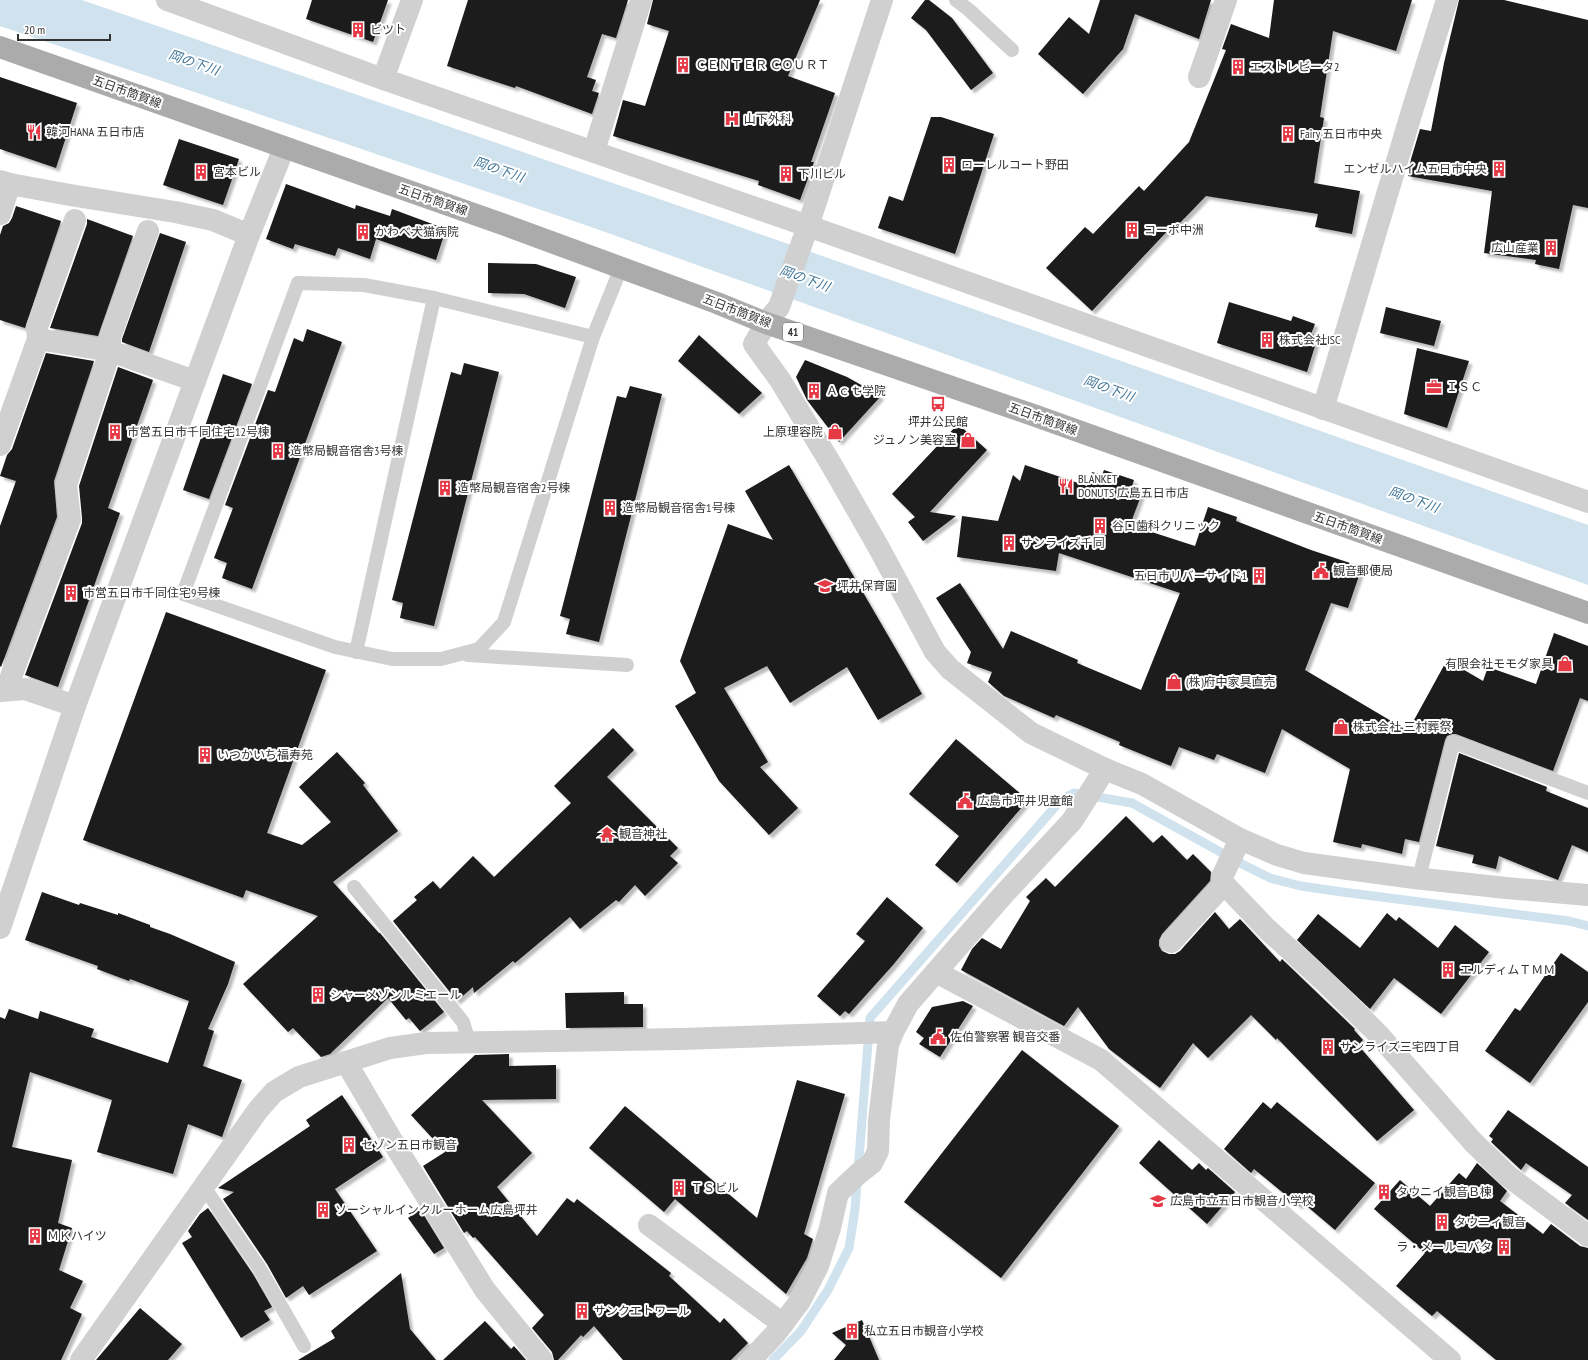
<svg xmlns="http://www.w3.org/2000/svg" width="1588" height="1360" font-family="'PT Sans Narrow','Noto Sans JP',sans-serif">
<defs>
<filter id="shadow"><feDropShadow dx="3.5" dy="3.5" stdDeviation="1" flood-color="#0004"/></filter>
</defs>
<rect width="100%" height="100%" fill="#fff"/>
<polygon fill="#cfe2ee" points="0,0 82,0 720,220 1588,525 1588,585 594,228 0,26"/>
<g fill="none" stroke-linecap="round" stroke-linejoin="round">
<polyline stroke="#cfe2ee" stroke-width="9" points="773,1360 801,1331 828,1290 849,1248 855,1209 870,1018 1062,799 1074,793 1132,803 1242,864 1270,878 1301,886 1342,892 1569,921 1588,926"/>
</g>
<g fill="#1a1a1a" filter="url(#shadow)">
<polygon points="312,0 388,0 373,42 306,19"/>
<polygon points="468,0 628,0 616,38 602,34 587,77 596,80 592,91 599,93 592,114 516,86 515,88 447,66"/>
<polygon points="653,0 820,0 788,76 835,93 811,162 814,162 800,200 758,185 759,181 613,136 623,100 645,106 669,31 647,24"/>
<polygon points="925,0 929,0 952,18 993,73 971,90 926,30 911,18"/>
<polygon points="1100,0 1211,0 1199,39 1135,14 1123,49 1083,94 1038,54 1069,17 1089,34"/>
<polygon points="1274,0 1412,0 1396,51 1333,31 1320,117 1324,118 1314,183 1360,191 1352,234 1315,227 1318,214 1206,196 1176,227 1173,225 1092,311 1046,268 1085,227 1093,234 1139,186 1144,191 1189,142 1226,50 1222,49 1231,24 1269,38"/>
<polygon points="1459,0 1504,0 1588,20 1588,208 1573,205 1559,269 1535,264 1536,260 1484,253 1492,191 1408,176 1411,159 1420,129 1431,131 1444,63"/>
<polygon points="0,77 77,103 56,168 0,149"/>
<polygon points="931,117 941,117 994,134 955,254 878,228 889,196 903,201"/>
<polygon points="179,139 239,159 223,205 163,185"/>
<polygon points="286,184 355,209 356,205 390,216 392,209 446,229 436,260 376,239 370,259 338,248 335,256 295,244 293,249 266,239"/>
<polygon points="16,206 61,221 25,328 0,320 0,235 3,226 9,223 12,218"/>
<polygon points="87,219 133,236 98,336 50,328 87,224"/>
<polygon points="160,233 186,242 149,352 122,342 122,339"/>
<polygon points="488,263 536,264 576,277 565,308 524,294 488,293"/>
<polygon points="1229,302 1291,321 1293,316 1315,324 1311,334 1318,336 1307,372 1217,343"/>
<polygon points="1386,307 1441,321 1434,346 1380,333"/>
<polygon points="307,329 342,342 252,589 222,578 227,563 214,558 233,508 225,505 268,390 275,392 294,338 303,342"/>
<polygon points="699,335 762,393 739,414 678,361"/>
<polygon points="1417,348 1469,361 1447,428 1404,414"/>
<polygon points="46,353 94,361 54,481 57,517 1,667 0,666 0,526 16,481 0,476 7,455 12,449"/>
<polygon points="805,360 847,377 881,396 839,442 807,400 796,377"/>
<polygon points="464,363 499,372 434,626 400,618 403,603 392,600 451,372 461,375"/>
<polygon points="118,367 153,380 108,508 120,513 58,687 25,675 82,523 82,518 79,486"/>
<polygon points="223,374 252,384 209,499 183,490"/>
<polygon points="630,386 662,394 599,642 566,634 570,619 560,616 617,396 626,398"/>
<polygon points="958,424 987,450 930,512 956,516 923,541 908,522 915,517 892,494"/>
<polygon points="789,465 922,694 878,720 847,667 790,703 767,666 724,688 768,762 760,767 798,808 769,835 719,781 675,706 696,693 680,661 728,524 773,540 745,491"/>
<polygon points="1025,465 1087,486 1092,472 1102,475 1104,470 1134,480 1131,489 1142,493 1130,525 1195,546 1208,507 1237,517 1236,521 1311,550 1362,567 1348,608 1331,603 1305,670 1408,731 1447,660 1483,681 1488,667 1536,684 1554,633 1588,646 1588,701 1580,698 1553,771 1456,734 1452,734 1447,736 1445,740 1419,842 1405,839 1402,854 1362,844 1361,848 1333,842 1350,769 1282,729 1265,773 1217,754 1214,760 1179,747 1171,766 1119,745 1120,742 1056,715 1054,718 1004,696 988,682 992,672 967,663 971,652 936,598 960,583 1003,649 1011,631 1078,660 1077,663 1141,690 1180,593 1059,553 1056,571 957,557 962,516 998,521 1013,475 1020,481"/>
<polygon points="166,612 326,670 267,833 302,845 331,822 299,787 337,752 365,783 363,785 398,831 333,882 379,933 380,933 444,1012 420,1031 409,1018 406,1020 388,998 330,1054 321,1057 293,1028 288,1032 243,984 318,916 246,890 243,898 83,840"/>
<polygon points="613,728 634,750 607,777 678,848 670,856 678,863 645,896 635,885 619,902 616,900 580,929 570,917 515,963 513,961 474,993 473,987 457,1001 393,921 417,900 414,897 433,881 440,889 473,856 494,877 571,803 554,786"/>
<polygon points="956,739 1028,800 957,883 935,865 959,836 909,794"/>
<polygon points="1459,753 1547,787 1546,791 1588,808 1588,852 1572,845 1558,880 1499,856 1496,869 1472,863 1474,855 1436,846"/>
<polygon points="1126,816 1153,843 1162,835 1187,860 1193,854 1211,872 1210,881 1162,934 1159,940 1159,946 1162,951 1169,954 1175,954 1180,951 1215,912 1229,929 1240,919 1280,962 1282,959 1355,1029 1354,1030 1363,1040 1358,1045 1414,1110 1377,1141 1277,1038 1276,1040 1251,1015 1208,1058 1193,1043 1160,1088 1109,1049 1078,1007 1064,1026 961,970 972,949 982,938 1001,949 1030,901 1026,897 1046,878 1055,887"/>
<polygon points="42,892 79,905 80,903 118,915 118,913 150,925 150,927 170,934 235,962 228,984 208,1029 214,1031 203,1066 242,1080 222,1137 188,1124 173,1174 97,1152 112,1100 30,1072 12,1147 72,1160 58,1223 72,1228 59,1270 83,1281 70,1308 82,1314 61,1360 0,1360 0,1017 5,1019 9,1009 38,1019 40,1011 94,1029 91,1037 168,1063 189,1001 130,979 129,981 97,969 98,966 25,940"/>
<polygon points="887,897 923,928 893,965 849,1014 845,1011 840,1016 817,996 865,941 856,934"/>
<polygon points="1387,913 1396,921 1399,917 1438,948 1455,925 1489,952 1441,1014 1394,978 1370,1009 1297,940 1318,914 1360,948"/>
<polygon points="1561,953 1588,972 1588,1002 1530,1083 1485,1051 1515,1008 1520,1011"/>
<polygon points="624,992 624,1004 643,1004 643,1027 566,1028 565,993"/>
<polygon points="963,1001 973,1006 940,1057 919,1044 924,1038 916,1032 932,1007"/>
<polygon points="1022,1050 1119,1126 1001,1278 904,1202"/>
<polygon points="509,1054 509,1066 556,1065 556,1099 482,1100 532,1153 497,1187 537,1236 567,1198 574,1203 577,1199 671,1273 669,1276 720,1323 724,1318 748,1343 731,1360 623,1360 594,1326 583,1337 581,1335 558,1360 554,1360 552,1352 532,1328 544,1315 475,1237 473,1238 467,1231 464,1233 423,1166 445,1152 411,1115 475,1055"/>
<polygon points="797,1080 845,1094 804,1234 813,1239 807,1258 786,1294 675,1199 664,1212 589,1148 625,1106 757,1218"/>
<polygon points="342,1095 383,1157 335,1189 377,1251 309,1295 303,1286 286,1298 267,1264 223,1199 234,1192 218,1188 310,1126 306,1120"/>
<polygon points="1263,1102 1271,1109 1277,1102 1375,1183 1335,1230 1302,1202 1299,1206 1254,1169 1251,1173 1224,1149"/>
<polygon points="1508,1110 1588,1167 1588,1220 1565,1203 1572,1195 1526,1163 1521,1170 1491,1142 1493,1139 1489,1136"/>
<polygon points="1159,1140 1192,1170 1199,1163 1206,1170 1208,1168 1235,1192 1207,1224 1139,1163"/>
<polygon points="1477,1163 1507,1191 1500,1201 1543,1234 1551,1224 1580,1246 1588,1248 1588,1360 1496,1360 1437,1311 1432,1316 1396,1286 1425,1253 1374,1209 1400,1180 1430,1206 1459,1173 1466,1179"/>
<polygon points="208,1208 253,1274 272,1307 264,1311 270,1320 241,1338 182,1243 192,1237 188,1231 200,1214"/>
<polygon points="420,1209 444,1248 434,1254 408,1218"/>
<polygon points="401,1273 410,1329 436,1360 298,1360 335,1338 331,1331"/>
<polygon points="140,1308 182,1344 168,1360 96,1360"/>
<polygon points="862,1320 879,1360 834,1360 846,1345 832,1333"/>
<polygon points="485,1321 511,1349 514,1346 526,1360 443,1360"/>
</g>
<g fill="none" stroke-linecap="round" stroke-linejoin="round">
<g stroke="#d0d0d0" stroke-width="14">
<polyline points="956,0 969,10 1012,50"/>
<polyline points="593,337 434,298 364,285 298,283 183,594 335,647 392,659 441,659 479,649 504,622 593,337 621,268"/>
<polyline points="356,652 434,298"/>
<polyline points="468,655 627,665"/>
<polyline points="1419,878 1453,742 1588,793"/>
<polyline points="354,887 463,1022 469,1042"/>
<polyline points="204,1187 260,1269 304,1346"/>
</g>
<g stroke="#d0d0d0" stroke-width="22">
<polyline points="167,0 383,79 808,226 1588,502"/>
<polyline points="882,0 808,226 779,307 766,323 754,344 780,380 831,464 879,548 935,652 950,669 1031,733 1105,769 1142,784 1240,839 1277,855 1304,863 1414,878 1506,888 1588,895"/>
<polyline points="1199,77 1226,0"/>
<polyline points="383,79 412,0"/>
<polyline points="594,151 641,0"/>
<polyline points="0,181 10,184 70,195 175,212 213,220 249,235"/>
<polyline points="0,214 10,184"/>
<polyline points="38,339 37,327 75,220"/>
<polyline points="1323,409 1412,111 1447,0"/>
<polyline points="0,445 38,339 110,351 195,381"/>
<polyline points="6,690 70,519 66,485 110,351 110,337 148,231"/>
<polyline points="0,691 25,689 75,706"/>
<polyline points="1240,839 1222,877 1224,884 1267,929 1322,979 1378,1034 1473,1142 1508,1176 1588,1236"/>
<polyline points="1171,942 1224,884"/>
<polyline points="936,972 1101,1060 1450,1360"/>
<polyline points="346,1062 394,1144 485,1290 542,1360"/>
<polyline points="649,1225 783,1324"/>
<polyline points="81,1360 258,1110 274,1092 299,1077 390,1048 426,1043 681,1039 893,1032 908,1004 1003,895 1072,821 1105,769"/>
<polyline points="751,1360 776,1333 800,1301 818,1266 830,1228 838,1193 858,1174 872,1163 878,1151 879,1120 888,1045 893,1032"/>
</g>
<polyline stroke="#d0d0d0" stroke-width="22" points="0,928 75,706 249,235 284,148"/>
<polyline stroke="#ababab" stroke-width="22" points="0,47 505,225 717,303 766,323 1036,416 1588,613"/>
</g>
<defs>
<symbol id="building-bare" viewBox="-9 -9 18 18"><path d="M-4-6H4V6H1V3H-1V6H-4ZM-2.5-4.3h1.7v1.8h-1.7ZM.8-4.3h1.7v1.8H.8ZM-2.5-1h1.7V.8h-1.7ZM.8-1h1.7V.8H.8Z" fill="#e63946" stroke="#fff" stroke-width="2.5" paint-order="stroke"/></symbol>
<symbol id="hospital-bare" viewBox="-9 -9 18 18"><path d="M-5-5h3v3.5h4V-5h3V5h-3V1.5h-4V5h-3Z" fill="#e63946" stroke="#fff" stroke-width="2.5" paint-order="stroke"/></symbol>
<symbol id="restaurant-bare" viewBox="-9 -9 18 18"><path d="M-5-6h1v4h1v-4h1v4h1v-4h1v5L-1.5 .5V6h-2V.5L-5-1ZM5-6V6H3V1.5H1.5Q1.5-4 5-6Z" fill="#e63946" stroke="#fff" stroke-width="2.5" paint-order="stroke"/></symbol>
<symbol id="office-bare" viewBox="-9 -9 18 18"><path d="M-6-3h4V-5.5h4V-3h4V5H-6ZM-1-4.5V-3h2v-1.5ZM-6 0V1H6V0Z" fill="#e63946" stroke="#fff" stroke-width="2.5" paint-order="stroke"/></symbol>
<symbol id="bus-bare" viewBox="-9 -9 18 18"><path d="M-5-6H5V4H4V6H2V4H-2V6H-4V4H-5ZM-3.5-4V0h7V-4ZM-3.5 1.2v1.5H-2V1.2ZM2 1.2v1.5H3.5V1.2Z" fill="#e63946" stroke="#fff" stroke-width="2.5" paint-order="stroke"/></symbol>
<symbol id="shop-bare" viewBox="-9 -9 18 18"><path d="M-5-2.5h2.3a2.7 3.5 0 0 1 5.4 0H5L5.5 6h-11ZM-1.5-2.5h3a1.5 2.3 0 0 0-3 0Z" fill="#e63946" stroke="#fff" stroke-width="2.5" paint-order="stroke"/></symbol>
<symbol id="civic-bare" viewBox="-9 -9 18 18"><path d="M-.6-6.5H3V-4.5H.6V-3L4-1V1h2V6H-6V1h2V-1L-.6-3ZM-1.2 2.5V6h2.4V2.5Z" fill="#e63946" stroke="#fff" stroke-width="2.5" paint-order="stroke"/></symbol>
<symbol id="school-bare" viewBox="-9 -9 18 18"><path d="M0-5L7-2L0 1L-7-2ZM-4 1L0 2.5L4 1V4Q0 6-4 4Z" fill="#e63946" stroke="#fff" stroke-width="2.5" paint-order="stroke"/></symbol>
<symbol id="temple-bare" viewBox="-9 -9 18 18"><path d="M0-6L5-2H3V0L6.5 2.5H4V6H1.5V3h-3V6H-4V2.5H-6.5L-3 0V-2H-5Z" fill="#e63946" stroke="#fff" stroke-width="2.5" paint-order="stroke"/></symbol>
</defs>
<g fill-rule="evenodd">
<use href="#building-bare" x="347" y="19" width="22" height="22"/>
<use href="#building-bare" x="672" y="54" width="22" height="22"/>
<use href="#building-bare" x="1227" y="56" width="22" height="22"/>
<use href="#hospital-bare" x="721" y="108" width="22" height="22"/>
<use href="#restaurant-bare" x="23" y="121" width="22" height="22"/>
<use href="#building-bare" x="1277" y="123" width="22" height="22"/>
<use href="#building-bare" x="938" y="154" width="22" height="22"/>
<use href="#building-bare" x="1488" y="158" width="22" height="22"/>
<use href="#building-bare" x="190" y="161" width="22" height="22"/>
<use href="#building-bare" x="775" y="163" width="22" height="22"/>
<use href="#building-bare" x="1121" y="219" width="22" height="22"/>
<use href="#building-bare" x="352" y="221" width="22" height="22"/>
<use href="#building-bare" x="1540" y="237" width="22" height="22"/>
<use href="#building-bare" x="1256" y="329" width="22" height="22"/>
<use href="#office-bare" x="1423" y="376" width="22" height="22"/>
<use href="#building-bare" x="803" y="380" width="22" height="22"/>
<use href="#bus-bare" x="927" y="393" width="22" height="22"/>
<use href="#building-bare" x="104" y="421" width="22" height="22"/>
<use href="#shop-bare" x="824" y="421" width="22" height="22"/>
<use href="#shop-bare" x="957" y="429" width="22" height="22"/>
<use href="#building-bare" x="267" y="440" width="22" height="22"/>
<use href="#restaurant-bare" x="1055" y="475" width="22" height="22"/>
<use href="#building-bare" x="434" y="477" width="22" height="22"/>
<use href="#building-bare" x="599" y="497" width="22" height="22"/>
<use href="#building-bare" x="1089" y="515" width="22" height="22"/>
<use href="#building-bare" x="998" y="532" width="22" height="22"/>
<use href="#civic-bare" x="1310" y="560" width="22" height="22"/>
<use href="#building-bare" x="1248" y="565" width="22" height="22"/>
<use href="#school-bare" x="814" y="575" width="22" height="22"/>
<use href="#building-bare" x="60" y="582" width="22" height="22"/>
<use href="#shop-bare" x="1554" y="653" width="22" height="22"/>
<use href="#shop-bare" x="1163" y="671" width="22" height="22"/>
<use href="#shop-bare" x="1330" y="716" width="22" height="22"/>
<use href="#building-bare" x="194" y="744" width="22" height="22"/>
<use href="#civic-bare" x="954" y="790" width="22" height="22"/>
<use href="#temple-bare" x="596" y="823" width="22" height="22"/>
<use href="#building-bare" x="1437" y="959" width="22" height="22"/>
<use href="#building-bare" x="307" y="984" width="22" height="22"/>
<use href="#civic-bare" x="927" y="1026" width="22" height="22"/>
<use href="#building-bare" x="1317" y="1036" width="22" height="22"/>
<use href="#building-bare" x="338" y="1134" width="22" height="22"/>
<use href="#building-bare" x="668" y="1177" width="22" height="22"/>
<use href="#building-bare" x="1373" y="1181" width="22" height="22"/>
<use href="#school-bare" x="1147" y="1190" width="22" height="22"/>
<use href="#building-bare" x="312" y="1199" width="22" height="22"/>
<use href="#building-bare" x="1431" y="1211" width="22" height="22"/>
<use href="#building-bare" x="24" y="1225" width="22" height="22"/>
<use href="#building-bare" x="1493" y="1236" width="22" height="22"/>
<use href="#building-bare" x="571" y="1300" width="22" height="22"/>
<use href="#building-bare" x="841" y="1320" width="22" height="22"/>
</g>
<g text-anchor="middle" stroke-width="4" stroke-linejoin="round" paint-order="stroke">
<rect fill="#fff" stroke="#707070" stroke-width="1" x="783" y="323" width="20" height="18" rx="3"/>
<g font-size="11" font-weight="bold" fill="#333">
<text x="793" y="336">41</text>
</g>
<g font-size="12" fill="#333" stroke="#fff" text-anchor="start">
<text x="370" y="34">ビツト</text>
<text x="695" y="69">ＣＥＮＴＥＲ ＣＯＵＲＴ</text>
<text x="1250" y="71">エストレビータ2</text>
<text x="744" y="123">山下外科</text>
<text x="46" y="136">韓河HANA 五日市店</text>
<text x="1300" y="138">Fairy 五日市中央</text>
<text x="961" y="169">ローレルコート野田</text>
<text x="1487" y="173" text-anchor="end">エンゼルハイム五日市中央</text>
<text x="213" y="176">宮本ビル</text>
<text x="798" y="178">下川ビル</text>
<text x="1144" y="234">コーポ中洲</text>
<text x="375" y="236">かわべ犬猫病院</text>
<text x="1539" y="252" text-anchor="end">広山産業</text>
<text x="1279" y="344">株式会社ISC</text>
<text x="1446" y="391">ＩＳＣ</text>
<text x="826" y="395">Ａｃｔ学院</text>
<text x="938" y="426" text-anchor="middle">坪井公民館</text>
<text x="127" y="436">市営五日市千同住宅12号棟</text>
<text x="823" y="436" text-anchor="end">上原理容院</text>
<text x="956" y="444" text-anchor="end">ジュノン美容室</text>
<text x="290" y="455">造幣局観音宿舎3号棟</text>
<text x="1078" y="483">BLANKET<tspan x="1078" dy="14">DONUTS 広島五日市店</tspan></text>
<text x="457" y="492">造幣局観音宿舎2号棟</text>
<text x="622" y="512">造幣局観音宿舎1号棟</text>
<text x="1112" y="530">谷口歯科クリニック</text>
<text x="1021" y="547">サンライズ千同</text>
<text x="1333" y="575">観音郵便局</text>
<text x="1247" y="580" text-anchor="end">五日市リバーサイド1</text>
<text x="837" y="590">坪井保育園</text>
<text x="83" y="597">市営五日市千同住宅9号棟</text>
<text x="1553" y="668" text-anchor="end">有限会社モモダ家具</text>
<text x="1186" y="686">(株)府中家具直売</text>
<text x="1353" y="731">株式会社 三村葬祭</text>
<text x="217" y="759">いつかいち福寿苑</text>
<text x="977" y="805">広島市坪井児童館</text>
<text x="619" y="838">観音神社</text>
<text x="1460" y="974">エルディムＴＭＭ</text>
<text x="330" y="999">シャーメゾンルミエール</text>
<text x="950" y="1041">佐伯警察署 観音交番</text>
<text x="1340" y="1051">サンライズ三宅四丁目</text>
<text x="361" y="1149">セゾン五日市観音</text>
<text x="691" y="1192">ＴＳビル</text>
<text x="1396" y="1196">タウニイ観音Ｂ棟</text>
<text x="1170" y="1205">広島市立五日市観音小学校</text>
<text x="335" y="1214">ソーシャルインクルーホーム広島坪井</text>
<text x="1454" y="1226">タウニィ観音</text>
<text x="47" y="1240">ＭＫハイツ</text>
<text x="1492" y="1251" text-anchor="end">ラ・メールコバタ</text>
<text x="594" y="1315">サンクエトワール</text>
<text x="864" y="1335">私立五日市観音小学校</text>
</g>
<g font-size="12" fill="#333" stroke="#fff">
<text transform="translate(127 92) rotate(20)" y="4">五日市筒賀線</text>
<text transform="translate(433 200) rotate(19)" y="4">五日市筒賀線</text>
<text transform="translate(737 311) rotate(21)" y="4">五日市筒賀線</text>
<text transform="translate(1043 419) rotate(20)" y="4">五日市筒賀線</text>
<text transform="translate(1348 528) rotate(20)" y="4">五日市筒賀線</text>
</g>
<g font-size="13" font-style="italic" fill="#3f7597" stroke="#fff">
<text transform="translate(194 62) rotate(19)" y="5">岡の下川</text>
<text transform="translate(499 169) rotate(19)" y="5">岡の下川</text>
<text transform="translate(805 278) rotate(20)" y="5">岡の下川</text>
<text transform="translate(1109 388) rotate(20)" y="5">岡の下川</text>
<text transform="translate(1414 499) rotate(20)" y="5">岡の下川</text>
</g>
</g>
<path d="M18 34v6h92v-6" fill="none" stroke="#333333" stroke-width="2"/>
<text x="24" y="34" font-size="12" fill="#333333" stroke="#ffffff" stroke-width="3" paint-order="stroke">20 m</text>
</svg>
